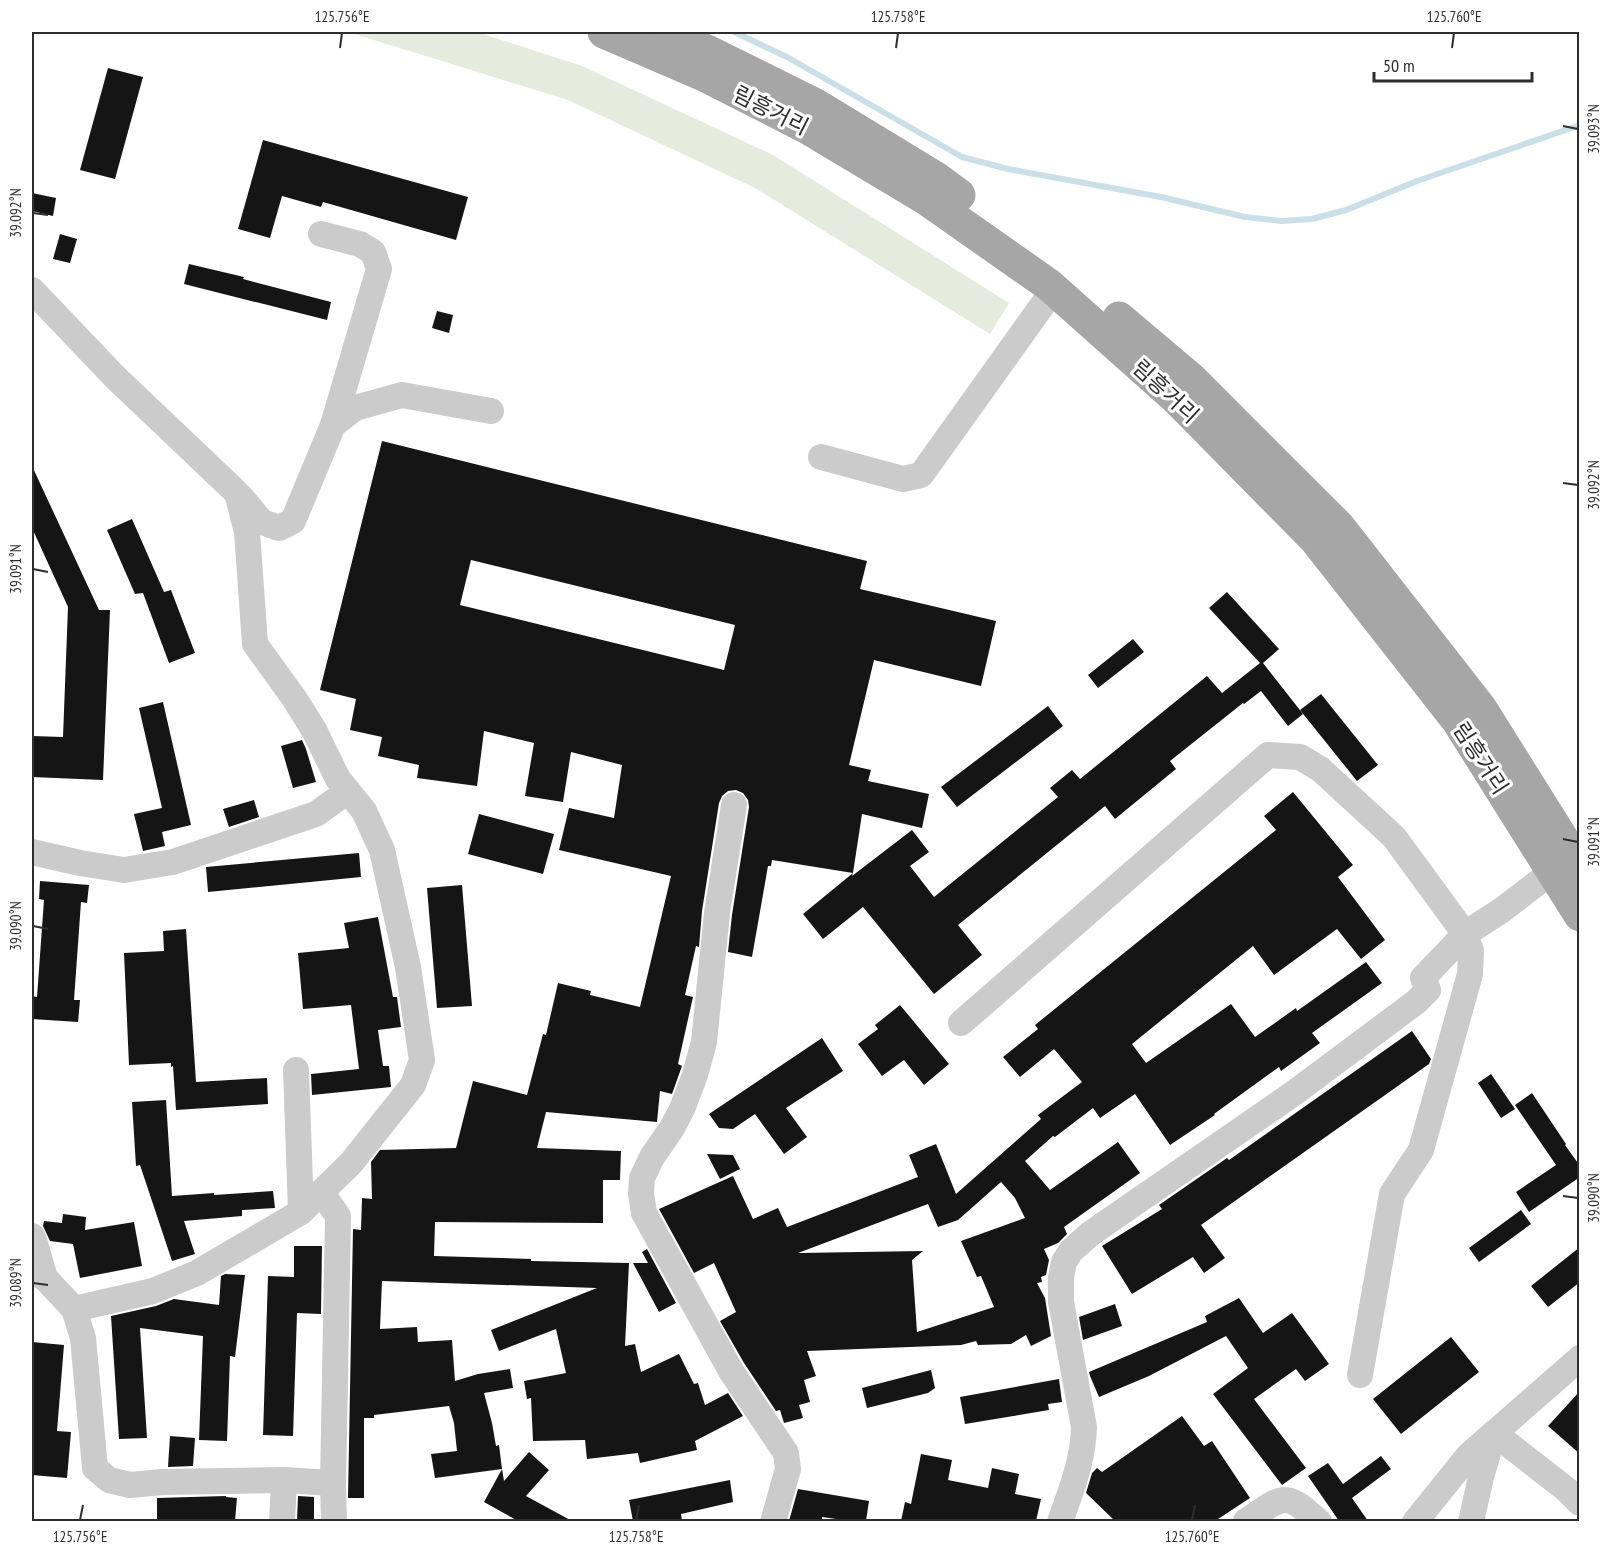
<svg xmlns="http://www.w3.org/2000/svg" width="1611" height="1553" font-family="'PT Sans Narrow','Noto Sans KR',sans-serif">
<rect width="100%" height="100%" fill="#fff"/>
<polygon fill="#e5ebdd" points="348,32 477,32 582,66 773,155 1009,303 990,334 755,188 568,100"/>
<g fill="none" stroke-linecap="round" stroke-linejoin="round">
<polyline stroke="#cbdfe9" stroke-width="6" points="734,32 787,57 962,157 1008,169 1161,197 1245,217 1282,221 1312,219 1346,210 1417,181 1580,125"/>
</g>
<g fill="#151515" fill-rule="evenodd">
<polygon points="108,68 143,77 115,179 80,170"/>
<polygon points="263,140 468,197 456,240 323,202 321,207 282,196 270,238 238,229"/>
<polygon points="32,193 56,198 53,216 32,211"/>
<polygon points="60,234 77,239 70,263 53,259"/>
<polygon points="189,264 244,277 243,279 331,302 327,320 184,284"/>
<polygon points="437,311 453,315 449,333 432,328"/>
<path d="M 382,441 L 867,561 L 860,589 L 996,621 L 981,686 L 874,660 L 849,765 L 871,770 L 868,781 L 929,794 L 922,828 L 862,814 L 853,873 L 772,860 L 771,866 L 768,866 L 752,957 L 728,952 L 732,915 L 749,807 L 748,800 L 743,793 L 736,790 L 728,791 L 722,796 L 719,803 L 702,911 L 699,947 L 696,946 L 685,995 L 693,997 L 678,1064 L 682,1066 L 672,1094 L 660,1091 L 657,1122 L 546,1112 L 537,1148 L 621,1151 L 620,1180 L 603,1180 L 603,1223 L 435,1222 L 434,1256 L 531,1259 L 531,1261 L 629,1263 L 625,1346 L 635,1344 L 641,1372 L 679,1354 L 694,1384 L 698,1383 L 705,1405 L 728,1393 L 743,1416 L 695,1441 L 697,1450 L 640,1463 L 638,1453 L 587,1459 L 585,1440 L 533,1441 L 531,1398 L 527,1399 L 524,1381 L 566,1373 L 556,1329 L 499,1351 L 491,1330 L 597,1288 L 382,1281 L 380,1329 L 417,1327 L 418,1342 L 452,1340 L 455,1381 L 478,1374 L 510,1369 L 513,1388 L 484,1393 L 492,1423 L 496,1446 L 499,1445 L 502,1469 L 435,1478 L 431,1454 L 457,1451 L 454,1423 L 449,1406 L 374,1415 L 374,1418 L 364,1418 L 364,1498 L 348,1498 L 353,1229 L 361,1230 L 362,1198 L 372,1199 L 371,1162 L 380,1150 L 456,1148 L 473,1081 L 527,1095 L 543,1034 L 546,1035 L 558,983 L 591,991 L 590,995 L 640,1007 L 671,876 L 559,850 L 569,808 L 614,818 L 622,765 L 571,752 L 563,802 L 525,796 L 534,743 L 484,731 L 477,786 L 417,778 L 419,765 L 378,756 L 382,737 L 350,730 L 356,699 L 320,690 ZM 471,560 L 735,625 L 724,670 L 460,605 Z"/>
<polygon points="32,466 99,610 110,610 103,780 32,777 32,736 63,737 68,607 32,528"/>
<polygon points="132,519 164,592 171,590 195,653 169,663 143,593 135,594 107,530"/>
<polygon points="1227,592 1279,649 1263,663 1303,714 1288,726 1261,691 1244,704 1243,703 1170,761 1176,769 1115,819 1105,806 958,925 982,955 934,994 863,907 823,939 803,914 853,873 852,876 912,830 929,852 910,866 934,897 1058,797 1050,788 1072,770 1080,779 1207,676 1222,693 1260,663 1209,608"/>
<polygon points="1133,639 1144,652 1098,688 1088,675"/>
<polygon points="1321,694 1378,765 1357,781 1300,710"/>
<polygon points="163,702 191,825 162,832 165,846 143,851 134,814 162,808 139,708"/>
<polygon points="1048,706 1063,726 957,807 941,787"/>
<polygon points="302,740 306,749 316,782 293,788 281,746"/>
<path d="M 1293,792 L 1353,865 L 1338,877 L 1385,940 L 1361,959 L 1337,929 L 1274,975 L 1253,946 L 1132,1044 L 1146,1063 L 1231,1004 L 1255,1037 L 1296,1008 L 1297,1011 L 1366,962 L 1382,983 L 1312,1033 L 1320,1043 L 1281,1071 L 1279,1067 L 1214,1114 L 1215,1115 L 1170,1145 L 1135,1094 L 1100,1118 L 1093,1108 L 1055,1137 L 1053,1136 L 1025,1161 L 1050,1190 L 1118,1142 L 1140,1173 L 1064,1227 L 1067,1234 L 1058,1243 L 1044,1249 L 1049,1260 L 1046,1275 L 1041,1277 L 1042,1282 L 1037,1283 L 1045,1298 L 1051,1336 L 1031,1346 L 1026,1335 L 1011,1344 L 978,1345 L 976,1341 L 961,1345 L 807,1351 L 816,1376 L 804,1380 L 810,1402 L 799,1405 L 803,1418 L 784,1423 L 780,1410 L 776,1411 L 744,1363 L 720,1321 L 736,1312 L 714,1263 L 694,1273 L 659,1209 L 733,1176 L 753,1219 L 778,1208 L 787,1227 L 918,1177 L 909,1155 L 936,1144 L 956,1194 L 1041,1119 L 1038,1115 L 1082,1082 L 1054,1049 L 1020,1077 L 1003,1057 L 1038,1029 L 1035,1025 L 1276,830 L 1264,816 ZM 1001,1182 L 1015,1198 L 1025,1218 L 961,1241 L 977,1277 L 981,1276 L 994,1307 L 917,1332 L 912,1260 L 923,1251 L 798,1253 L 928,1204 L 938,1227 L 958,1220 Z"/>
<polygon points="254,800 259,817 229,827 223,809"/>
<polygon points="479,814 554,834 543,874 468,854"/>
<polygon points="359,853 361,877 208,892 206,867"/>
<polygon points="40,881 89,885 87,903 81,902 74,1000 80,1000 78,1022 32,1019 32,996 37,997 44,900 39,899"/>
<polygon points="462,885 472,1006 437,1008 427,888"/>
<polygon points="378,917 393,997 397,997 401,1027 378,1030 383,1066 389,1066 391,1087 312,1095 311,1074 359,1069 351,1005 303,1009 298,953 349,948 344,923"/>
<polygon points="186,929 196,1082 267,1078 268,1104 176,1110 173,1066 171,1067 171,1063 129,1065 124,953 164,951 163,931"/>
<polygon points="900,1005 949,1064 924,1085 904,1060 882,1076 858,1044 878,1029 875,1025"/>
<polygon points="1412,1031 1431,1059 1429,1064 1201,1225 1225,1258 1204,1273 1193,1257 1132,1294 1102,1246 1162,1209 1159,1205 1227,1158 1229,1160"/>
<polygon points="822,1038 843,1071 786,1108 807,1137 784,1154 755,1114 733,1129 719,1128 709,1114"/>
<polygon points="1491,1074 1515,1109 1501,1118 1478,1083"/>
<polygon points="1532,1093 1566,1144 1565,1145 1580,1166 1580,1177 1529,1212 1516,1192 1556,1165 1515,1105"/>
<polygon points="166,1100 172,1196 214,1193 214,1195 273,1191 275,1208 242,1210 242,1216 184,1221 195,1254 172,1261 140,1165 136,1166 132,1102"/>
<polygon points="707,1154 733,1155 740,1169 720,1179"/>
<polygon points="1521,1210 1531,1224 1479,1262 1469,1248"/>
<polygon points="63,1214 86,1217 85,1230 134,1222 142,1266 80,1278 73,1244 50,1241 43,1226 44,1221 62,1223"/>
<polygon points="294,1246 322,1246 321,1314 297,1313 293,1436 263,1435 268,1276 294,1277"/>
<polygon points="1580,1247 1580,1282 1548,1307 1531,1286"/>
<polygon points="647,1249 676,1303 659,1312 633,1263 648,1263 642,1252"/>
<polygon points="225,1274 245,1275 235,1357 230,1356 227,1441 199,1440 203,1336 140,1328 147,1438 119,1439 111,1316 156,1306 174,1299 219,1305 221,1276"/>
<polygon points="1239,1298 1263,1333 1292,1313 1329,1364 1305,1381 1296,1369 1254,1399 1306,1468 1282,1485 1213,1394 1248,1368 1226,1336 1149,1376 1099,1397 1090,1376 1089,1372 1207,1322 1205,1316"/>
<polygon points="1115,1304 1122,1326 1083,1340 1079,1317"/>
<polygon points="1451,1337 1479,1372 1401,1434 1373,1399"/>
<polygon points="32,1342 64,1345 57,1431 71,1432 67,1478 32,1475"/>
<polygon points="931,1370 935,1388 928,1393 867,1408 862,1388"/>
<polygon points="1059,1379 1062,1402 1048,1404 1049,1410 965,1424 960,1397"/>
<polygon points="1580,1391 1580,1454 1548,1426"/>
<polygon points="1182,1416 1204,1446 1212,1441 1250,1498 1215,1521 1115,1521 1086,1493 1092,1473 1097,1468 1102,1472"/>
<polygon points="170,1436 195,1438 193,1466 168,1467"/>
<polygon points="529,1452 549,1470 526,1496 572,1521 518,1521 484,1502 502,1469 504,1481"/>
<polygon points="921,1454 952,1460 948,1480 988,1488 992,1468 1019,1474 1015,1494 1041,1499 1036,1521 901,1521 905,1502 911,1504"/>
<polygon points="1381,1456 1391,1469 1352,1498 1368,1521 1339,1521 1308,1476 1328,1463 1343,1484"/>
<polygon points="730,1480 733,1502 681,1514 682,1521 633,1521 629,1500"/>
<polygon points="798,1489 869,1501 866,1521 850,1521 822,1517 822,1521 789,1521"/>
<polygon points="226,1496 226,1497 237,1498 235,1521 157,1521 157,1498"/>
<polygon points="298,1496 314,1497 314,1521 297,1521"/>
</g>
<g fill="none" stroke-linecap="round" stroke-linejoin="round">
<g stroke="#cbcbcb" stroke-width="26">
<polyline points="321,234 360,244 373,252 379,269 333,425"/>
<polyline points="32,290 115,377 237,493 247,532 255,644 294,698 314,730 338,779 364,811 382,850 408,967 422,1060 413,1085 351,1163 301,1212 197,1273 153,1291 74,1309"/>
<polyline points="821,457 903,479 921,475 1054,289"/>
<polyline points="241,497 262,522 279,528 293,521 333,425 355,408 402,395 491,411"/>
<polyline points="734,805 717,913 704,1042 695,1075 682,1109 672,1128 652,1157 642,1178 641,1194 644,1213 731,1371 786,1453 788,1469 773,1522"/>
<polyline points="32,852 80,863 124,870 173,862 316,814 348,791"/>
<polyline points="961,1023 1268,755 1300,757 1320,769 1394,837 1465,934 1471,951 1470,974 1421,1150 1392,1194 1360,1375"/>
<polyline points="296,1070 301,1212"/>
<polyline points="321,1192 338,1216 333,1483 334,1522"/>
<polyline points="32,1236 34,1240 45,1278"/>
<polyline points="32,1272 45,1278 74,1309 83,1338 95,1468 109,1480 130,1485 162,1482 284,1480 333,1483"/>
<path d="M 1246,1521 C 1283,1497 1284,1489 1319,1522"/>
<polyline points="282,1522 284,1480"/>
<path d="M 1060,1522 C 1071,1490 1083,1462 1084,1427 L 1061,1302 L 1061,1278 L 1064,1262 L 1071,1251 L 1090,1234 L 1294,1093 L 1416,1002 L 1428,990 L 1423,978 L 1465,934 L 1502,910 L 1553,871"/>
<polyline points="1415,1522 1469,1455 1580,1358"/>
<polyline points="1471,1522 1481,1477 1494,1433 1567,1490 1580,1503"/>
</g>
<g stroke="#a6a6a6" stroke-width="33">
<polyline points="604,32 704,75 808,128 925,198 1049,285 1177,399 1316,540 1458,721 1580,915"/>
<polyline points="664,32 709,52 816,105 936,178 959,195"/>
<polyline points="1119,318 1190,378 1339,527 1481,709 1580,867"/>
</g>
</g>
<path fill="none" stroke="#2e2e2e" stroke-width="2" d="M 340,48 L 342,33M 896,48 L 898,33M 1452,48 L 1454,33M 1563,126 L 1578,129M 33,213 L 48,215M 1563,483 L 1578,485M 33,569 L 48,572M 1563,839 L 1578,842M 33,926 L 48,929M 1563,1196 L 1578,1198M 33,1283 L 48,1285M 80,1520 L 83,1505M 636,1520 L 639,1505M 1192,1520 L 1195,1505"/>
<g text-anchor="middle" stroke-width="6" stroke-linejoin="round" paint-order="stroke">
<g font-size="22" fill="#2e2e2e" stroke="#fff">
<text transform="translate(771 110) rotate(27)" y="8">림흥거리</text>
<text transform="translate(1166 391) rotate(43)" y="8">림흥거리</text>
<text transform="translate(1481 758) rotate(57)" y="8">림흥거리</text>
</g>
</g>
<rect width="1611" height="1553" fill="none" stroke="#ffffff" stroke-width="66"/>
<path d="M1374 72v9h158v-9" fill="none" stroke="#2e2e2e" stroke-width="3"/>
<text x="1383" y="72" font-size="18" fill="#2e2e2e" stroke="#ffffff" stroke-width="4.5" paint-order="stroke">50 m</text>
<rect x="33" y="33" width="1545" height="1487" fill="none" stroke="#2e2e2e" stroke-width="2"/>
<g font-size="15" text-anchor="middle" fill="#2e2e2e">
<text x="342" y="22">125.756°E</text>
<text x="898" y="22">125.758°E</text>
<text x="1454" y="22">125.760°E</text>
<text transform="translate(1594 129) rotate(-90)" y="5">39.093°N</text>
<text transform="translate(16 213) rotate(-90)" y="5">39.092°N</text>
<text transform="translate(1594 485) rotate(-90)" y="5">39.092°N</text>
<text transform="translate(16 569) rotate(-90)" y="5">39.091°N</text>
<text transform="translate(1594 842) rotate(-90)" y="5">39.091°N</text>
<text transform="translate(16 926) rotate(-90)" y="5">39.090°N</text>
<text transform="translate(1594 1198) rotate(-90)" y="5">39.090°N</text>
<text transform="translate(16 1283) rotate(-90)" y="5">39.089°N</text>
<text x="80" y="1542">125.756°E</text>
<text x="636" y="1542">125.758°E</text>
<text x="1192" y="1542">125.760°E</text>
</g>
</svg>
